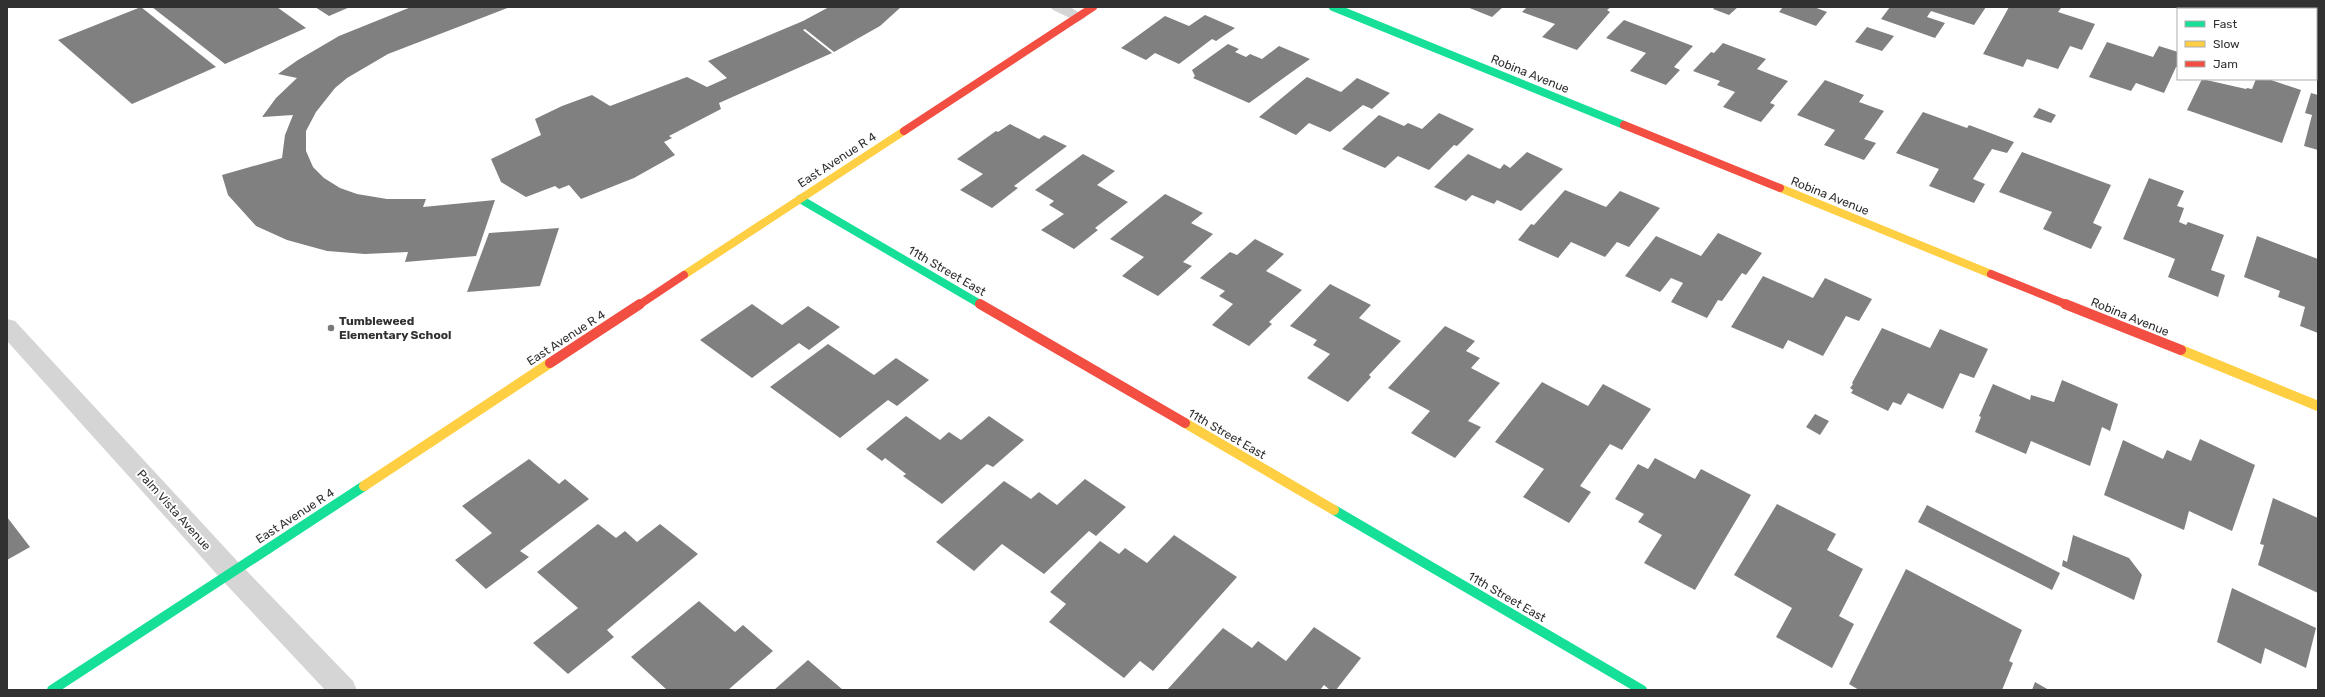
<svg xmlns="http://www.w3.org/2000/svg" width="2325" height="697" viewBox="0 0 2325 697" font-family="Rubik,sans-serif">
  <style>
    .building { fill: #808080 }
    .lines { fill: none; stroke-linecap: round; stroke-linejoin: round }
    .lane { fill: #d5d5d5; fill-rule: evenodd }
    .street { fill: #d5d5d5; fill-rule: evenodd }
    .fast-far1 { stroke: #16e098; stroke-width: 8 }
    .fast { stroke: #16e098; stroke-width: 10 }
    .slow-far1 { stroke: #ffcf43; stroke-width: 8 }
    .slow { stroke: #ffcf43; stroke-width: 10 }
    .jam-far1 { stroke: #f24e42; stroke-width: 8 }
    .jam { stroke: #f24e42; stroke-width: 10 }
    .poi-dot { fill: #797979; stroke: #fff; stroke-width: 1.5 }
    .labels { text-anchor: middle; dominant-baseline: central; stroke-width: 4; stroke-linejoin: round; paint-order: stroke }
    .street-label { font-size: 12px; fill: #313131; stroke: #fff }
    .poi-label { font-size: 12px; font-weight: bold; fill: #313131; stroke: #fff; text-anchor: start }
  </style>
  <rect width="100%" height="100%" fill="#fff"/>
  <path class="building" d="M141 7 216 67 132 104 58 40Z
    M152 7H277L306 28 225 64Z
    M315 7H350L329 16Z
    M411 7H510L388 54 347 78 335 88 316 112 306 131V151L313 167 324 178 340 188 357 194 387 199H426L423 207 495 200 476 256 405 262 408 252 365 254 327 251 287 240 256 226 228 195 222 175 282 158 285 135 293 115 262 117 276 98 297 78 278 74 298 60 339 36Z
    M829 7H901L880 26 834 52 805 29 803 30 832 53 719 103 721 109 669 136 672 138 664 142 675 155 634 178 581 199 569 185 559 189 555 186 526 197 501 182 491 159 541 135 535 119 562 106 592 95 610 106 687 77 707 87 727 78 708 61 803 21Z
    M1467 7H1503L1492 17Z
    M1527 7H1611L1607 10 1610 12 1577 50 1542 37 1555 24 1522 12Z
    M1715 7H1738L1729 15 1713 9Z
    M1783 7H1814L1827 12 1816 26 1779 12Z
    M1890 7H1986L1974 25 1931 11 1927 17 1945 23 1935 38 1881 19Z
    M2009 7H2058L2061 8 2058 12 2095 24 2082 50 2070 46 2058 69 2027 59 2023 67 1983 54Z
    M1205 15 1235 28 1216 41 1212 39 1179 64 1155 53 1146 60 1121 48 1165 16 1189 26Z
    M1624 20 1693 46 1674 67 1680 70 1666 85 1630 71 1646 53 1606 38Z
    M1867 27 1894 36 1882 51 1855 42Z
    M2107 42 2153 57 2159 46 2178 52V67H2176L2164 93 2136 83 2131 91 2089 77Z
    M1723 43 1766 59 1757 69 1788 81 1770 103 1775 105 1761 122 1723 107 1735 92 1717 85 1720 81 1693 71 1711 52 1714 53Z
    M1228 44 1239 49 1235 52 1246 57 1250 54 1262 59 1279 46 1310 59 1249 103 1193 78 1195 76 1192 70Z
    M1307 77 1341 92 1357 78 1390 93 1372 109 1363 105 1330 132 1309 123 1296 135 1259 117Z
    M2202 79 2246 89 2247 88 2252 89 2256 79H2268L2301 90 2282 143 2187 110Z
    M1825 80 1864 95 1859 102 1884 111 1864 139 1876 143 1864 160 1824 145 1835 130 1797 115Z
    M2311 93 2318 95V150L2304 146 2312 115 2305 113Z
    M2039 108 2056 115 2051 123 2033 117Z
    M1923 112 1967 128 1969 125 2014 142 2007 153 1992 149 1973 179 1985 184 1974 203 1929 186 1939 169 1896 153Z
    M1439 113 1474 129 1457 146 1454 145 1429 170 1398 156 1385 168 1342 149 1379 115 1404 126 1408 123 1422 129Z
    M1010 124 1039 139 1044 135 1067 146 1014 186 1018 188 992 208 960 190 983 174 957 159 996 131 998 132Z
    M1527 152 1563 169 1521 211 1497 200 1494 204 1472 195 1466 201 1434 187 1468 154 1500 169 1504 164 1510 168Z
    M2022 152 2111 185 2093 223 2102 227 2091 249 2043 229 2052 212 1999 192Z
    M1083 154 1115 171 1097 185 1128 202 1095 228 1098 230 1074 249 1041 230 1064 214 1049 205 1054 201 1035 190Z
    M2149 178 2184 191 2177 206 2184 208 2179 222 2186 225 2188 222 2224 235 2211 270 2225 275 2218 297 2168 277 2175 259 2123 239Z
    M1565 190 1606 207 1620 191 1660 208 1629 247 1617 242 1605 257 1571 242 1558 258 1518 240 1531 224 1534 225Z
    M1165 194 1203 213 1191 223 1213 234 1183 262 1192 266 1158 296 1122 276 1144 257 1110 239Z
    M559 228 540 286 467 292 489 233Z
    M1718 233 1762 253 1746 275 1742 273 1722 301 1718 300 1707 318 1671 302 1683 283 1671 278 1660 292 1625 276 1656 236 1701 256Z
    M2257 236 2318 259V333L2300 326 2305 307 2278 297 2280 291 2244 277Z
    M1255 239 1284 254 1266 271 1302 290 1269 322 1272 324 1249 346 1212 325 1233 304 1219 296 1225 291 1200 278 1230 252 1237 255Z
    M1763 276 1813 298 1825 278 1872 299 1859 321 1846 316 1823 356 1788 340 1783 349 1731 327Z
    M1330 284 1371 305 1359 318 1401 341 1369 375 1371 377 1348 402 1307 378 1330 354 1313 345 1317 340 1290 326Z
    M752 304 782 325 808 306 840 327 809 350 799 343 752 378 700 340Z
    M1445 326 1475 341 1466 351 1480 358 1471 368 1500 383 1468 421 1481 427 1455 458 1411 433 1430 411 1388 388Z
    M1882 328 1930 348 1940 329 1988 349 1974 378 1960 373 1943 409 1908 393 1901 405 1893 402 1888 411 1851 393 1853 390 1850 388 1853 384 1852 383Z
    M828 344 874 375 896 358 929 380 897 406 888 400 840 438 770 387Z
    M2062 380 2118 404 2110 431 2102 427 2090 466 2031 441 2026 454 1975 432 1981 417 1979 416 1993 384 2030 400 2031 395 2054 402Z
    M1542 382 1588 406 1603 384 1651 409 1622 450 1610 444 1580 486 1591 492 1569 523 1523 497 1544 469 1495 442Z
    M1815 414 1829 421 1820 435 1806 427Z
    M906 416 940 440 949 432 961 440 989 416 1024 440 993 467 987 464 942 504 903 476 906 474 885 458 882 461 866 449Z
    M2200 439 2255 465 2232 531 2189 511 2184 530 2104 495 2123 440 2163 459 2167 450 2191 461Z
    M1655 458 1695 479 1701 469 1751 495 1695 590 1644 563 1662 535 1638 522 1644 514 1615 499 1638 464 1648 469Z
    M529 459 559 484 565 479 589 499 520 551 529 557 486 589 455 560 492 533 462 506Z
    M1085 479 1126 507 1096 536 1089 531 1044 574 1002 544 974 571 936 542 1004 481 1031 499 1039 492 1057 505Z
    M2273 498 2318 518V593L2258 565 2264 545 2260 544Z
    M1777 504 1836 534 1827 550 1863 569 1839 616 1854 624 1832 668 1776 637 1792 608 1734 575Z
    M1927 505 2060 573 2052 590 1918 522Z
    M7 517 30 547 7 560Z
    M598 524 616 538 625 531 637 542 660 524 698 554 607 630 614 637 568 674 533 643 578 608 537 572Z
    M1174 535 1237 577 1153 671 1140 661 1124 678 1049 622 1066 604 1050 592 1100 541 1119 554 1125 548 1147 563Z
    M2073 535 2129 558 2142 575 2134 600 2062 566 2063 560 2067 562Z
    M1906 569 2022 630 2009 661 2013 663 2002 690H1859L1849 684Z
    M2232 588 2316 628 2306 668 2265 648 2261 664 2217 642Z
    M699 601 735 632 743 625 773 651 728 690H667L631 657Z
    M1314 627 1361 658 1336 690H1330L1324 685 1320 690H1167L1223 628 1252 648 1258 641 1286 661Z
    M808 660 843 690H774Z
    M2035 682 2049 690H2032Z"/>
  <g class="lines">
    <path class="lane" d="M1050 7H1070L1086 17 1078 22 1053 10Z"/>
    <path class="street" d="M7 319 15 321 240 564 353 681 357 690H325L222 580 7 341Z"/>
    <path class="fast-far1" d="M1333 7 1624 125
      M800 199 980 304"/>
    <path class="fast" d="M1334 510 1642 690
      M52 690 364 486"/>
    <path class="slow-far1" d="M2202 7 2209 9
      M2316 42H2318
      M1780 188 1991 274
      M684 275 904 131"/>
    <path class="slow" d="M2181 350 2318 406
      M1185 423 1334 510
      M364 486 550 363"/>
    <path class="jam-far1" d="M1624 125 1780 188
      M904 131 1093 7
      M1991 274 2068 305
      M980 304 981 305
      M639 305 684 275"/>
    <path class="jam" d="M980 304 1185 423
      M2065 304 2181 350
      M550 363 640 304"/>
  </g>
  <circle class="poi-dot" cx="331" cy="328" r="4"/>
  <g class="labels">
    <g class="street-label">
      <text transform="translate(1530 74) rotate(22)">Robina Avenue</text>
      <text transform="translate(837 160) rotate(-33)">East Avenue R 4</text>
      <text transform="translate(1830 196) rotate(22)">Robina Avenue</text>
      <text transform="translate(947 271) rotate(30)">11th Street East</text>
      <text transform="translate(2130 317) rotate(22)">Robina Avenue</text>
      <text transform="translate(566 338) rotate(-33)">East Avenue R 4</text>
      <text transform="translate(1227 434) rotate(30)">11th Street East</text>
      <text transform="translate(174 510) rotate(48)">Palm Vista Avenue</text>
      <text transform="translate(295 516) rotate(-33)">East Avenue R 4</text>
      <text transform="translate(1507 597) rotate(30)">11th Street East</text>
    </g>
    <g class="poi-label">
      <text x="339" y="321">Tumbleweed<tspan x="339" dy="14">Elementary School</tspan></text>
    </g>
  </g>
  <rect width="2325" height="697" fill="none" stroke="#313131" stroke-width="16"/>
  <rect x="2177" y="8" width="140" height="72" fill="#ffffff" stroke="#adadad"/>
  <rect x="2185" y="21" width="20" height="6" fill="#16e098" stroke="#adadad"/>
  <text x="2213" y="28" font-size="12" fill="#313131">Fast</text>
  <rect x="2185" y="41" width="20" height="6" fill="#ffcf43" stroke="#adadad"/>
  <text x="2213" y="48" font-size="12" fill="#313131">Slow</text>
  <rect x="2185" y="61" width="20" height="6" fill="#f24e42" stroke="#adadad"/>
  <text x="2213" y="68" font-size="12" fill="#313131">Jam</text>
</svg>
